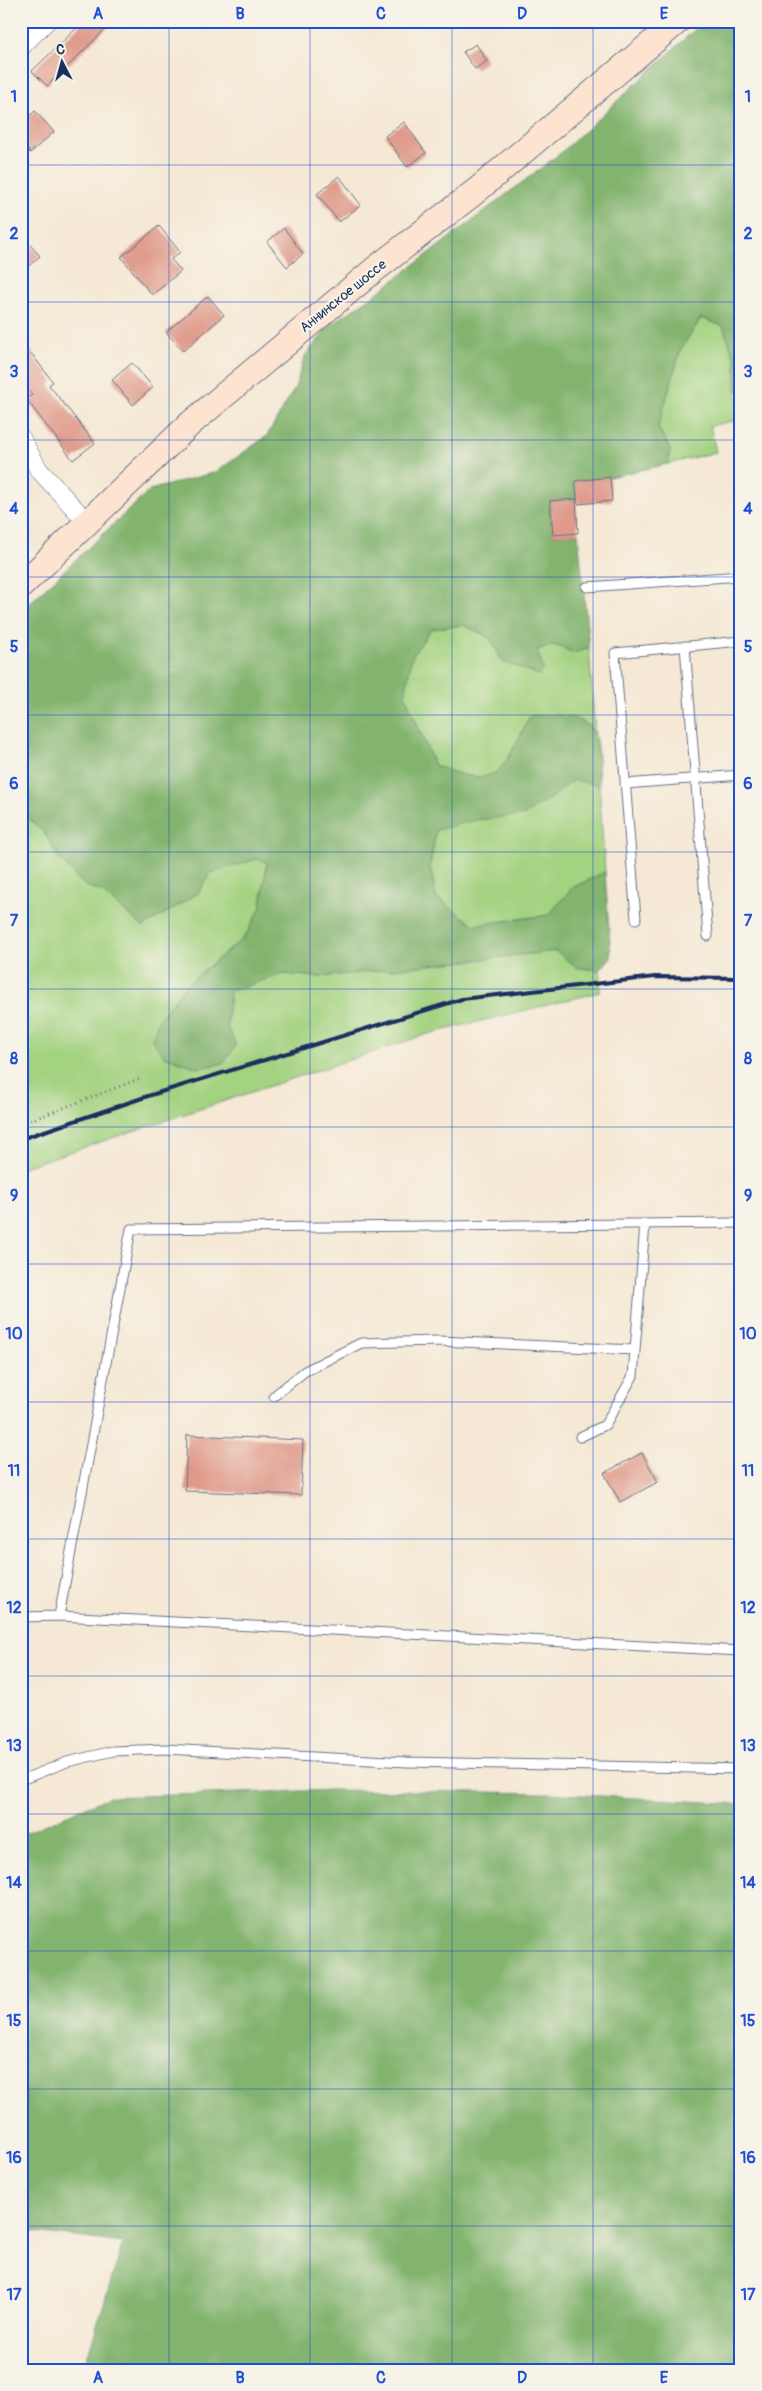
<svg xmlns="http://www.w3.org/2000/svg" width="762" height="2391" viewBox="0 0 762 2391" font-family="Pangolin,sans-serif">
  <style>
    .green { fill: #a3d280; stroke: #5f806f }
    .forest { fill: #82b46e; stroke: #4e7266 }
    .building { fill: #df9a8a }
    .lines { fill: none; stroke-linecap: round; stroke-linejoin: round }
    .lane-casing { stroke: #677087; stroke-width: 11 }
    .street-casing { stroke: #677087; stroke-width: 19 }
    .secondary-casing { stroke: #677087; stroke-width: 27 }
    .path { stroke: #677087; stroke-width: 3; stroke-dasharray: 1 4; stroke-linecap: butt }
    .lane { stroke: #fff; stroke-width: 9 }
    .street { stroke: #fff; stroke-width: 18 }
    .secondary { stroke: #fde4d1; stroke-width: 25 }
    .rail { stroke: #1b2f5e; stroke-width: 4 }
    .grid { fill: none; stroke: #1d4ed8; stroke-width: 1; stroke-opacity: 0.55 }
    .labels { text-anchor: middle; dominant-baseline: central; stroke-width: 4.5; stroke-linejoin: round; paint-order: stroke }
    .street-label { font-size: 14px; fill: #1b2f5e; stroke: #f7f3e8 }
    .neatline { fill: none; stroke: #1d4ed8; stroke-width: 2 }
    .grid-label { font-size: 16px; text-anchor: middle; font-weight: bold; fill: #1d4ed8 }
  </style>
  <rect width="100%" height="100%" fill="#f7f3e8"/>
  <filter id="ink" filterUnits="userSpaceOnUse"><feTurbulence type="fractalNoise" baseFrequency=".02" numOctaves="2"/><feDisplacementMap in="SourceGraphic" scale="10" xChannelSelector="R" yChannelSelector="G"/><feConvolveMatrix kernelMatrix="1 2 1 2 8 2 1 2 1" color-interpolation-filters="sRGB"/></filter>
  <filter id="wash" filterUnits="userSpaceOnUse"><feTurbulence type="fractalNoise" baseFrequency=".0096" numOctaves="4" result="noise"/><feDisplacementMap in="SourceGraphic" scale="20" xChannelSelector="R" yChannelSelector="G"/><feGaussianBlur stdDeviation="1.12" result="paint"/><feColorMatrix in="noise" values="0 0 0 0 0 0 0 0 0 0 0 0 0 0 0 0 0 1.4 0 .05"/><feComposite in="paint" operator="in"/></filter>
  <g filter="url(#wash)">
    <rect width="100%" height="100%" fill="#f5e8d4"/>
    <path class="green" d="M701 318 723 326 736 362 738 420 710 426 716 452 668 464 670 449 658 427 681 349Z
      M464 625 490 638 503 662 543 669 537 650 554 645 575 653 589 647 595 735 589 726 530 716C501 772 501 792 434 765L405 695 412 656 431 629Z
      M574 779 599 785 605 872 572 888 549 915 474 925 436 897 430 866 436 830 552 797Z
      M21 812 44 832 59 858 84 885 102 892 143 927 198 893 211 873 257 858 267 862 261 907 245 937 186 985 164 1056 198 1068 224 1063 230 991 283 974 320 977 556 951 578 968 600 970V992L428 1034 21 1168Z"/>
    <path class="forest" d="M704 21H741V389L736 391V362L723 326 701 318 681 349 658 427 670 449 668 464 610 477 576 481V499L550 501 553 535 578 533 589 647 575 653 554 645 537 650 543 669 539 675 503 662 490 638 464 625 431 629 412 656 405 695 434 765C501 792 501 772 530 716 549 715 584 712 594 734 599 744 598 772 599 785L574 780 552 797 524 815 476 820 436 830 430 866 436 897 474 925 549 915 572 888 605 872 611 957 600 970 578 968 556 951 320 977 283 974 230 991 226 1024 236 1045 224 1063 198 1068 164 1056 152 1040 158 1021 186 985 245 937 261 907 267 862 257 859 211 873 198 893 143 927 102 892 84 885 59 858 44 832 21 812V611L150 490 216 472 267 436 295 388 305 356 330 325 372 297 562 152Z
      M334 1790 547 1793 741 1804V2370H83L123 2243 29 2231 21 2224V1835L109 1797Z"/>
    <g id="blocks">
      <path class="building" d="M84 21H114L47 86 32 71Z
        M476 44 487 61 475 69 463 52Z
        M35 111 54 132 30 153 21 142V123Z
        M404 122 426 153 407 167 385 136Z
        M339 176 361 205 339 222 317 194Z
        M159 226 180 252 171 259 181 271 152 295 121 257Z
        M284 228 303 254 287 267 267 242Z
        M21 235 40 256 21 273Z
        M208 296 224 315 183 351 166 332Z
        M21 340 53 382 49 385 95 443 73 460 26 399 32 395 21 381Z
        M132 363 153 387 133 405 112 380Z
        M610 477 612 501 578 504 575 481Z
        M576 499 578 533 553 535 550 501Z
        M187 1435 303 1440 301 1495 185 1491Z
        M642 1453 658 1482 620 1502 604 1473Z"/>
    </g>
  </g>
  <g filter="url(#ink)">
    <use href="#blocks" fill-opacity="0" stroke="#677087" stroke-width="1"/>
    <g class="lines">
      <g class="lane-casing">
        <path id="lane" d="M587 587 741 576
          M685 646 708 936
          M625 784 741 775
          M636 919 615 653 741 641
          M274 1396 305 1371 361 1343 439 1341 635 1350
          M580 1437 605 1425 633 1376 645 1224
          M59 1616 741 1651
          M21 1617 59 1616 131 1229 741 1223
          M21 1780 67 1762 113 1751 166 1749 407 1762 741 1769"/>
      </g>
      <g class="street-casing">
        <path id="street" d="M21 47 47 21
          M21 438 39 470 87 522"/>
      </g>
      <g class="secondary-casing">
        <path id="secondary" d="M21 586 191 423 374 270 476 191 678 21"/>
      </g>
      <path class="path" d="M21 1124 139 1079"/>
      <use href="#lane" class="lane"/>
      <use href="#street" class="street"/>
      <use href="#secondary" class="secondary"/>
      <path class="rail" d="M21 1139 151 1095 462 999 655 977 741 978"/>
    </g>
  </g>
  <path class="grid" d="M169 21V2370M310 21V2370M452 21V2370M593 21V2370M21 165H741M21 302H741M21 440H741M21 577H741M21 715H741M21 852H741M21 989H741M21 1127H741M21 1264H741M21 1402H741M21 1539H741M21 1676H741M21 1814H741M21 1951H741M21 2089H741M21 2226H741"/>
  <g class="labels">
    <g class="street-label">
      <text transform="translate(343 296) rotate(-39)">Аннинское шоссе</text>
    </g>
  </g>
  <rect width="762" height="2391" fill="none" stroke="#f7f3e8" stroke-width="55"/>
  <g transform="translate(62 62) rotate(354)" stroke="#f7f3e8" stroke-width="4" paint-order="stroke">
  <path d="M0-4L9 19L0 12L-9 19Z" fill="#1b2f5e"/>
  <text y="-8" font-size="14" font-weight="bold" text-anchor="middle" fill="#1b2f5e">С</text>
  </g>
  <rect x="28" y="28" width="706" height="2336" class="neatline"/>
  <g class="grid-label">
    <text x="98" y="19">A</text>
    <text x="240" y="19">B</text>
    <text x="381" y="19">C</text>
    <text x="522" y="19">D</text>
    <text x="664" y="19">E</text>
    <text x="14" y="102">1</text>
    <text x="748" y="102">1</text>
    <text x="14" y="239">2</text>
    <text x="748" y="239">2</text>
    <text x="14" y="377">3</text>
    <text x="748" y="377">3</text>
    <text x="14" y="514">4</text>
    <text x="748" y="514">4</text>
    <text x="14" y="652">5</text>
    <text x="748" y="652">5</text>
    <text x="14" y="789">6</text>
    <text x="748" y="789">6</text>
    <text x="14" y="926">7</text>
    <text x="748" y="926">7</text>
    <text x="14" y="1064">8</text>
    <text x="748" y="1064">8</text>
    <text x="14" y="1201">9</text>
    <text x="748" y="1201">9</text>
    <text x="14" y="1339">10</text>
    <text x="748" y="1339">10</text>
    <text x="14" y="1476">11</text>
    <text x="748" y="1476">11</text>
    <text x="14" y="1613">12</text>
    <text x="748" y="1613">12</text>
    <text x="14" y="1751">13</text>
    <text x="748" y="1751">13</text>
    <text x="14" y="1888">14</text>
    <text x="748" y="1888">14</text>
    <text x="14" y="2026">15</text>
    <text x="748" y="2026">15</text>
    <text x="14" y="2163">16</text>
    <text x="748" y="2163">16</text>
    <text x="14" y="2300">17</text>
    <text x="748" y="2300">17</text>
    <text x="98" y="2383">A</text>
    <text x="240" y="2383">B</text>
    <text x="381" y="2383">C</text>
    <text x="522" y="2383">D</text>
    <text x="664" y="2383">E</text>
  </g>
</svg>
